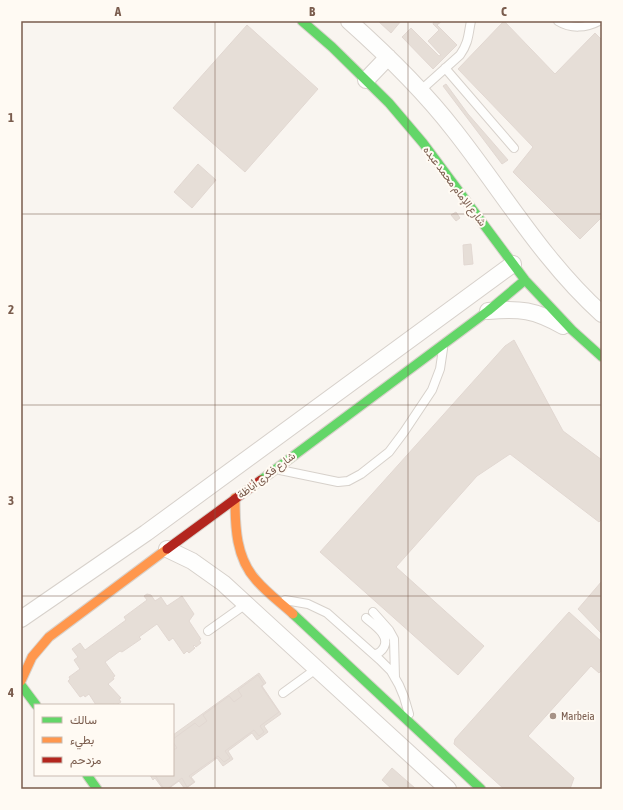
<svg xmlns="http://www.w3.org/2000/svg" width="623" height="810" viewBox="0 0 623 810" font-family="'Asap Condensed',Vazirmatn,sans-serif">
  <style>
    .building { fill: #e6ded7; stroke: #e2d8d2 }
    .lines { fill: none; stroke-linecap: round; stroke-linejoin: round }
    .lane-casing { stroke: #d7d1cb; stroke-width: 10 }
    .street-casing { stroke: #d7d1cb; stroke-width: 18 }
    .fast-casing { stroke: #d9d2cb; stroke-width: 11 }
    .slow-casing { stroke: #d9d2cb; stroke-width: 11 }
    .jam-casing { stroke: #d9d2cb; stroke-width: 11 }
    .lane { stroke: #fefefd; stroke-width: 8 }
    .street { stroke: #fefefd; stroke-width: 16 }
    .fast { stroke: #63d668; stroke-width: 9 }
    .slow { stroke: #ff974d; stroke-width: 9 }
    .jam { stroke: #b3261e; stroke-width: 9 }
    .grid { fill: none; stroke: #7a5c4d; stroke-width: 1; stroke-opacity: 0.55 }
    .poi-dot { fill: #a69286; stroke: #fffaf3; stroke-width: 1.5 }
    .labels { text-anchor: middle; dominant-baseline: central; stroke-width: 4; stroke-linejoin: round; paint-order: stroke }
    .street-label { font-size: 11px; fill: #7a5c4d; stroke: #fffaf3 }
    .poi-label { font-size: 11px; fill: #7a5c4d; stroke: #fffaf3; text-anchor: start }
    .neatline { fill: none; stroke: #7a5c4d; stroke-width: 1.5 }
    .grid-label { font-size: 13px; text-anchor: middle; font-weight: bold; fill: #7a5c4d }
  </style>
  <rect width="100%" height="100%" fill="#f9f5f0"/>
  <path class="building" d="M378 21H401L391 33Z
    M434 21H442L437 25 457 45 433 69 402 37 411 28 439 56 441 55 428 41 439 30 433 24Z
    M504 21 555 74 595 33 602 40V217L580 239 513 172 533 147 458 69Z
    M247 25 318 89 245 172 173 108Z
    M446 84 468 114 508 160 502 164 443 86Z
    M198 164 216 180 192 208 174 192Z
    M456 212 460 218 456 221 451 215Z
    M471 244 473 264 464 265 463 245Z
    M514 340 563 431 602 460V519L599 522 510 454 477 476 396 567 484 646 458 675 320 552 505 346Z
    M602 581V634L578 609Z
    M147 594 151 595 155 601 161 597 167 606 182 596 194 614 189 621 201 639 199 640 201 643 196 647 194 645 193 646 195 648 189 653 187 651 184 654 173 638 169 641 157 624 139 637 141 639 122 652 120 651 105 662 115 676 113 677 114 679 108 684 121 698 119 699 121 702 116 705 113 704 112 705H96L89 694 85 697 84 695 80 697 68 681 70 679 69 677 80 669 74 660 78 657 72 649 80 643 85 650 126 620 124 617 147 600 144 596Z
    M569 612 602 642V670L599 673 591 666 528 736 574 778 570 789H504L454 744 455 739Z
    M259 673 266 683 262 686 281 714 264 726 268 732 257 740 252 733 228 751 233 759 223 766 217 758 191 777 195 782 185 789 179 781 168 789H163L155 778 153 780 150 775H173V735Z
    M258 675 264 684 261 686 279 712 260 726 264 732 259 736 254 730 225 751 230 758 224 762 218 756 189 776 194 782 187 787 182 778 167 789H164L155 775H173V750L177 748 173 742V739L195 723 199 727 207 721 203 715 229 696 234 702 242 696 238 690Z
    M392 768 416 789H392L382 780Z"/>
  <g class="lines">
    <g class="lane-casing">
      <path id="lane" d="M558 21C571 29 586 28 599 21
        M445 68 514 148
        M421 90 460 55C469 42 468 35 471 21
        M280 470 338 482 348 481 361 474 389 452 404 432 432 390 440 369 443 349
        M285 600 308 604 327 613 380 660 391 671 399 685 404 697 409 714
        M373 612 389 630 394 639 395 678
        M366 618C374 625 390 635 384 647 382 651 378 654 374 654
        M208 631 246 604
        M283 693 316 669"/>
    </g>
    <g class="street-casing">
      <path id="street" d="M349 21C387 55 423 90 454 130 503 192 543 261 602 314
        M366 80 388 57
        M488 311C520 308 535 310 563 326
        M167 549 192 561 223 583 448 789
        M21 619 146 533 513 264"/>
    </g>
    <g class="fast-casing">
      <path id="fast" d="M302 21 332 47 389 103 423 143 525 280 572 330 602 357
        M261 480 488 311 525 280
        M293 614 481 789
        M21 685 36 705
        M87 775 97 789"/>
    </g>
    <g class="slow-casing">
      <path id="slow" d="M235 498C235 527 236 558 256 580 267 593 281 603 293 614
        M21 681 32 657 49 637 167 549"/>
    </g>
    <g class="jam-casing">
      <path id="jam" d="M167 549 261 480"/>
    </g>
    <use href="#lane" class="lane"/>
    <use href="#street" class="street"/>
    <use href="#fast" class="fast"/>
    <use href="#slow" class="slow"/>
    <use href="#jam" class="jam"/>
  </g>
  <path class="grid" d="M215 21V789M408 21V789M21 214H602M21 405H602M21 596H602"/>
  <circle class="poi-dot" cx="553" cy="716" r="4"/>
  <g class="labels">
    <g class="street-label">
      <text transform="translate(455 186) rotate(53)">شارع الإمام محمد عبده</text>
      <text transform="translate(266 475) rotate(-37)">شارع فكرى أباظة</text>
    </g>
    <g class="poi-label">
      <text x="561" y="716">Marbeia</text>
    </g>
  </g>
  <rect width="623" height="810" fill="none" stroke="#fffaf3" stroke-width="44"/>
  <rect x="34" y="704" width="140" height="72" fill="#fffaf3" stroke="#cabbb1"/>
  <rect x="42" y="717" width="20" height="6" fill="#63d668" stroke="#cabbb1"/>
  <text x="70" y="724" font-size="12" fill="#7a5c4d">سالك</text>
  <rect x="42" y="737" width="20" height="6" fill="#ff974d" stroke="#cabbb1"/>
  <text x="70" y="744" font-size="12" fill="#7a5c4d">بطيء</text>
  <rect x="42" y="757" width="20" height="6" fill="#b3261e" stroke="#cabbb1"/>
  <text x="70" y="764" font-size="12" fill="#7a5c4d">مزدحم</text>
  <rect x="22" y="22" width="579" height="766" class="neatline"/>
  <g class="grid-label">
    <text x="118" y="16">A</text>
    <text x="312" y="16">B</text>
    <text x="504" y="16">C</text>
    <text x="11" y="122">1</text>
    <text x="11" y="314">2</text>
    <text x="11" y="505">3</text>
    <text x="11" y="697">4</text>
  </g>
</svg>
